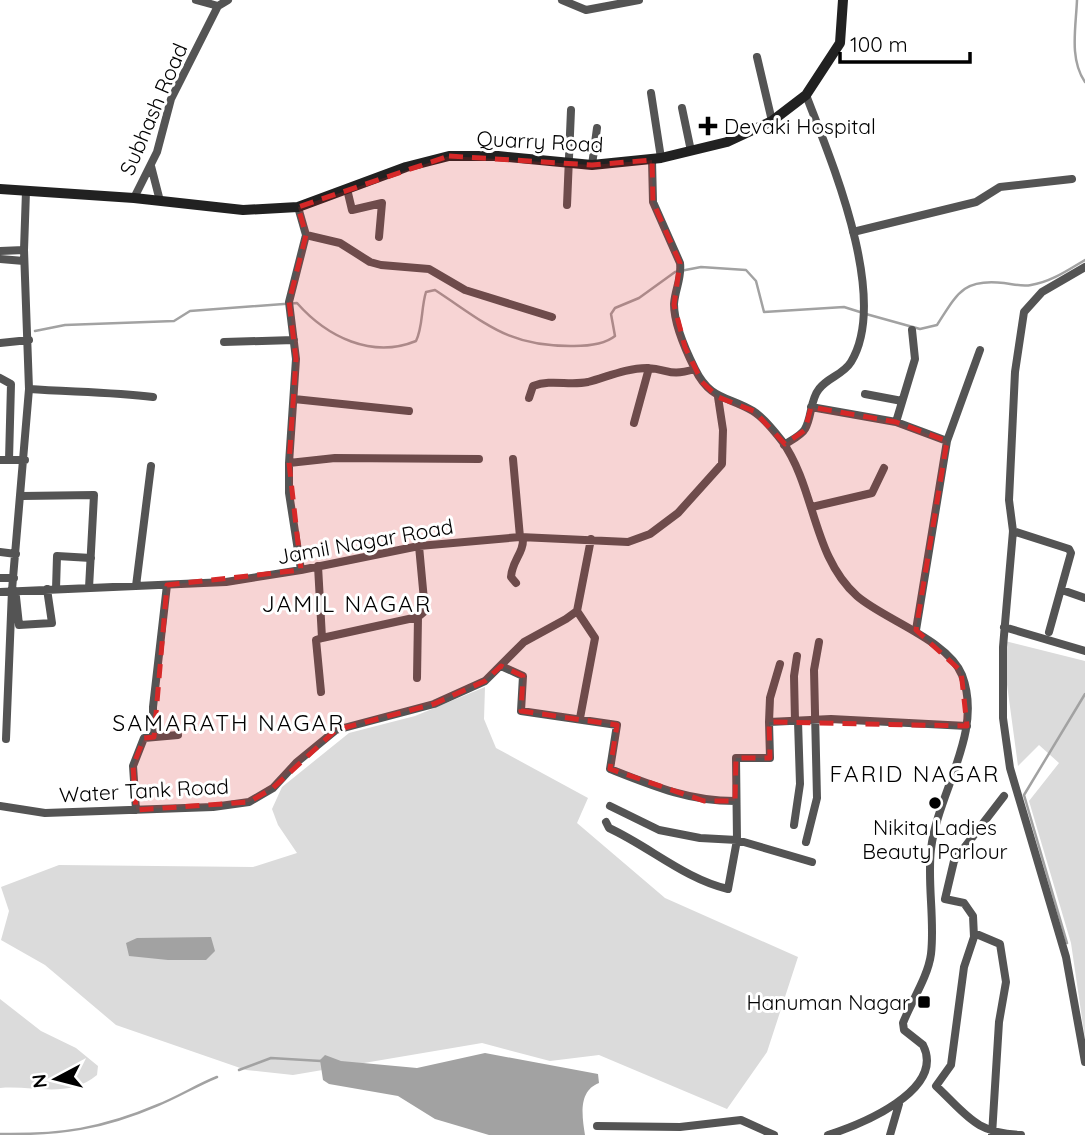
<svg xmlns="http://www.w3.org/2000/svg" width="1085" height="1135" viewBox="0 0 1085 1135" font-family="Quicksand,sans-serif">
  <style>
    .green { fill: #dbdbdb }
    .water { fill: #a2a2a2 }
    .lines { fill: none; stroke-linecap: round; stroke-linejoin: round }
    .stream { stroke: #a2a2a2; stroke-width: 2.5 }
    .minor { stroke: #545454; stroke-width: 8 }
    .secondary { stroke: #212121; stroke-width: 10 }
    .marked { fill: #d62828; fill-opacity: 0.2; stroke: #d62828; stroke-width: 5; stroke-dasharray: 14 9; stroke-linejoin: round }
    .poi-dot { fill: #000; stroke: #fff; stroke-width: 2.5 }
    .labels { text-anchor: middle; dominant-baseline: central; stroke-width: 6; stroke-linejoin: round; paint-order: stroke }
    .street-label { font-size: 21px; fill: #000; stroke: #fff }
    .poi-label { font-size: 21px; fill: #000; stroke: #fff; text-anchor: start }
    .neighbourhood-label { font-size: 23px; letter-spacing: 2px; fill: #000; stroke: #fff }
  </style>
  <rect width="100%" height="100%" fill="#fff"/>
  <path class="green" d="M1001 640 1085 661V1039L1071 943 1029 801 1059 763 1039 745 1018 766Z
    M485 687 484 719 496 748 588 798 577 823 665 898 798 957 767 1052 727 1109 599 1055 550 1061 482 1043 293 1075 246 1070 116 1025 45 965 1 940 9 911 1 887 59 865 253 867 297 853 278 825 272 809 282 787 349 733 415 716Z
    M0 999 41 1031 76 1048 98 1066 97 1075C68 1099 34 1085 0 1088Z"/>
  <path class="water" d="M211 937 215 951 206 960H168L129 956 126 943 137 938Z
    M485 1053 598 1074 599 1083C578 1091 582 1116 585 1135H489L435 1119 398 1096 329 1084 323 1080 320 1060 325 1055 341 1061 417 1068Z"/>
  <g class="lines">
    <path class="stream" d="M1077 0C1076 27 1069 59 1085 82
      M866 314 920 329 937 325C957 294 963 278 1004 283 1013 284 1022 287 1031 285 1051 282 1068 270 1085 260
      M35 331 65 325 174 321 190 311 297 303C327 337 372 359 416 341 423 327 421 308 426 292L435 290C487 324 508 347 574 346 587 346 605 344 615 336L611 314 615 308 639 298 675 272 701 267 746 270 756 281 764 312 844 307 860 312
      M1067 943 1024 795 1085 694
      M239 1070 271 1058 321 1061
      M0 1134C60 1135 102 1129 158 1105 178 1097 197 1085 217 1077"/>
    <path class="minor" d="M196 0 218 6
      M562 0 586 10 639 0
      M757 57 772 121
      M651 93 661 158
      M682 108 691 151
      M652 160 653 202 680 263C682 278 675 289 674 304 674 324 686 351 695 369 710 400 728 396 753 411 763 417 775 432 782 441 816 489 812 556 857 596 883 619 948 640 962 675 984 733 938 791 931 849 927 883 935 920 931 954 928 977 911 1002 903 1023L904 1030 923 1045C946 1091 859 1125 828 1135
      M592 165 597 128
      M151 166 160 201
      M347 189 352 210 382 203 379 237
      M134 198 157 152 171 99 218 6 228 0
      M567 205 571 110
      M298 207 306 235 289 302 296 359 289 463V493L301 570
      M853 232 976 202 1000 187 1072 179
      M306 235 340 243 370 262 381 265 429 269 465 290 552 317
      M0 251 24 250
      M0 259 24 261
      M1085 267 1042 292 1024 312 1015 372 1009 500 1013 531 1003 647V718L1010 768 1066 957 1085 1062
      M224 342 294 340
      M0 343 29 340
      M0 378 11 384 9 460
      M29 389C71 392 112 392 153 397
      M865 394 902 401
      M529 398 533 386C552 379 569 386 588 382 607 377 626 368 647 368 670 369 668 377 695 369
      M294 399 409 411
      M811 407 896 422 947 441
      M896 422 915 359 912 330
      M634 423 649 368
      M784 445C790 441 802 435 805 429 812 417 810 400 819 389 828 377 843 375 851 362 890 298 831 160 806 95
      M513 459 520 537
      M0 460H25
      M289 463 335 458 479 459
      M22 496 94 495 89 588
      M812 507 872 493 884 468
      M1013 531 1069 549 1071 553 1049 632
      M0 552 16 554
      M318 566 322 638 316 640 321 692
      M0 578H14
      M516 583 511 577C512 560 524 554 523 537
      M136 586 151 466
      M56 589 57 556 91 558
      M1062 590 1085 598
      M0 592 226 582 301 570 419 546 520 537 628 542 650 534 678 513 722 464 723 430 718 397
      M16 597 19 625 52 623 47 589
      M577 611 595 638 580 718
      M1004 627 1085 651
      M916 630 947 441 980 350
      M322 638 418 617 425 611 419 546
      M501 666 523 676 521 711 617 725 610 769C653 786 689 801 735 801
      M417 678 418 617
      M795 721 794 676 797 656
      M769 722 770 698 780 664
      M153 737V707L167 585
      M6 739 12 590 29 389 24 250 26 191
      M1004 796 954 861 945 899 964 903 973 916 974 937 964 967 951 1065 936 1086C968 1116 975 1133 1021 1135
      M0 806 45 813 213 807 249 802 273 788 297 762 336 730 434 704 485 681 524 642 566 619 577 611 591 539
      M610 806 659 830 700 838 737 840 812 862
      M136 810 133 766 144 738 178 735
      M606 822 609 828C650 847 685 879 728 889L737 840 736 758H770L769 722 831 719 967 726
      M794 825 800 784 798 721
      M806 842 817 798 814 670 819 642
      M974 933 1000 944 1006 982 999 1022 992 1135
      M597 1126 680 1127 741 1120 774 1135
      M890 1135 899 1104"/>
    <path class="secondary" d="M0 189 134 198 243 210 298 207 406 167 449 156H498L592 165 661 158 727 142 772 121 806 95 840 43 843 0"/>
  </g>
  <path class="marked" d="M449 156 592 165 652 160 653 202 680 263 674 305 685 347 702 382 718 397 754 411 785 444 805 430 811 407 896 422 947 441 916 630 961 671 967 726 769 722 770 758H736L735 801H704L610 769 617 725 521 711 523 676 501 666 485 681 434 704 336 730 273 788 249 802 136 810 133 766 144 738 154 737 167 585 301 570 289 463 296 359 289 302 306 235 298 207Z"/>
  <g class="poi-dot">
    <path d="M704.5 115.5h7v7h7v7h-7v7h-7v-7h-7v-7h7z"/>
    <circle cx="935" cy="803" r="7"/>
    <rect x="917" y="995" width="14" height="14" rx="3.5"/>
  </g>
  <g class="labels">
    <g class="street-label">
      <text transform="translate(153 109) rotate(-67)">Subhash Road</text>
      <text transform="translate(540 141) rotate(3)">Quarry Road</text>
      <text transform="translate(365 541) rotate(-10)">Jamil Nagar Road</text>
      <text transform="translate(144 790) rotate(-3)">Water Tank Road</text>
    </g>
    <g class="poi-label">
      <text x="724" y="126">Devaki Hospital</text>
      <text x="935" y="827" text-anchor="middle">Nikita Ladies<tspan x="935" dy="24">Beauty Parlour</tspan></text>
      <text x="910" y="1002" text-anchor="end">Hanuman Nagar</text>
    </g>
    <g class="neighbourhood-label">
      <text x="347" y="603">JAMIL NAGAR</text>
      <text x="229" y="722">SAMARATH NAGAR</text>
      <text x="915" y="773">FARID NAGAR</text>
    </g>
  </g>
  <g transform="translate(56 1079) rotate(263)" stroke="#ffffff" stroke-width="5" paint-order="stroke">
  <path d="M0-5L12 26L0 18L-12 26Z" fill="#000000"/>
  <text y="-10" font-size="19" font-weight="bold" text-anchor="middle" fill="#000000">N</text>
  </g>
  <path d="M840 52v10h130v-10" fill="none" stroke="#000000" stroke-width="3.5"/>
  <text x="850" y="52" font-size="21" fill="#000000" stroke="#ffffff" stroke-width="5" paint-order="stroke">100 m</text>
</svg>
